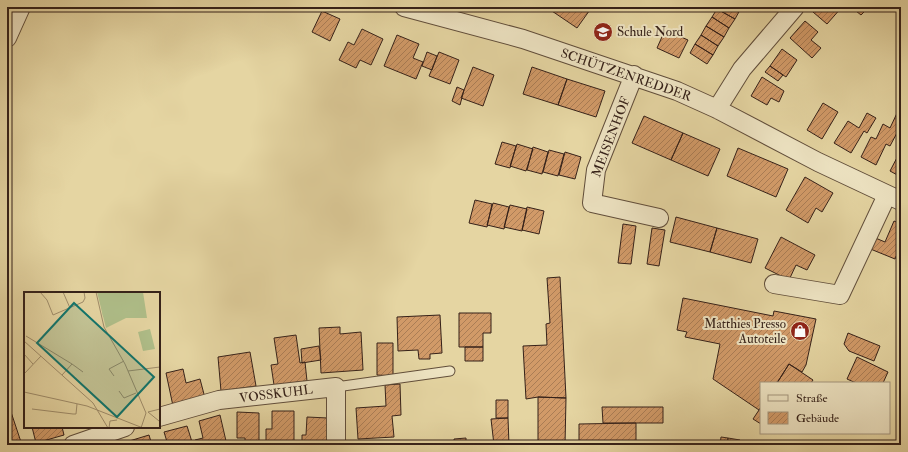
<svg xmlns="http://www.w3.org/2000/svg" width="908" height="452" viewBox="0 0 908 452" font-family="'IM FELL Double Pica',serif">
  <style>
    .building { fill: url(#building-hatch); stroke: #352119 }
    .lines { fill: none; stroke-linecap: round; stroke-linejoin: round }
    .service-casing { stroke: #614e3b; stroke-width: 11 }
    .minor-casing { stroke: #614e3b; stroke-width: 20 }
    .service { stroke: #eee4c3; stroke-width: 9 }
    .minor { stroke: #eee4c3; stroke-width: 18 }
    .labels { text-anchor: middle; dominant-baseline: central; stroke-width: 4; stroke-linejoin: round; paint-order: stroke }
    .poi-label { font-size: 13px; fill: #352119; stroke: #eee4c3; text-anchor: start }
    .street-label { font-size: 13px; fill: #352119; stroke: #eee4c3 }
    .inset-road { fill: none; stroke: #9f8d6b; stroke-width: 1 }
    .view { fill: #0f766e; fill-opacity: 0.15; stroke: #0f766e; stroke-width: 2 }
    .inset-edge { fill: none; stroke: #352119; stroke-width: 2 }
  </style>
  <defs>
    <pattern id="building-hatch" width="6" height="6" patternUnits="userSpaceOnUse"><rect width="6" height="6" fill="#d19a68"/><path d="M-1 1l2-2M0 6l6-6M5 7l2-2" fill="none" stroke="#aa7d55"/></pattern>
  </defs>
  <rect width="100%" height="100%" fill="#e5d5a2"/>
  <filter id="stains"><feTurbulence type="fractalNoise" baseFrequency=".005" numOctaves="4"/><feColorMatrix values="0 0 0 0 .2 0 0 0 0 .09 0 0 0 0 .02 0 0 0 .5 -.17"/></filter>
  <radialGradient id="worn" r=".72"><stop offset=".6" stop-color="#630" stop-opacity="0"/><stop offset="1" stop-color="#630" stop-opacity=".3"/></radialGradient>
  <path class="building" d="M546 7H592L577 28Z
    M718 7H735L740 10 735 19 717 9Z
    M817 7H842L827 24 813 12Z
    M851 7H864L867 9 861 15Z
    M717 9 735 19 729 28 712 17Z
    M322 11 340 19 330 41 312 32Z
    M712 17 729 28 724 37 706 26Z
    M805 21 818 32 811 40 821 48 812 58 790 38Z
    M706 26 724 37 718 46 701 35Z
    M362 29 383 39 371 65 360 60 356 68 339 60 348 42 354 45Z
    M665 30 688 40 679 58 657 48Z
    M397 35 419 44 413 58 423 62 416 79 384 66Z
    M701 35 718 46 713 55 695 44Z
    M695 44 713 55 707 64 690 53Z
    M782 49 797 60 786 77 770 66Z
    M427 52 437 56 432 70 422 66Z
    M439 52 459 60 450 84 429 76Z
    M770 66 783 75 778 81 765 72Z
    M473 67 494 75 483 106 461 98Z
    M532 67 567 79 558 105 523 94Z
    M762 77 784 91 779 102 771 98 767 105 751 96Z
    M567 79 605 91 596 117 558 105Z
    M457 87 464 90 460 105 452 101Z
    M823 103 838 112 822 139 807 130Z
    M898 111 901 113V132L898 131 890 146 886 144 876 165 861 157 871 137 876 139 883 124 890 128Z
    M867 113 876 118 867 133 864 131 851 153 834 143 848 121 859 128Z
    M644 116 683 133 671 160 632 143Z
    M683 133 720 149 708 176 671 160Z
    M502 142 516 146 510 168 495 164Z
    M517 144 533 149 526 171 510 166Z
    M533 147 548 152 542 174 527 170Z
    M738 148 788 169 776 197 727 176Z
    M549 150 564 154 558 176 543 172Z
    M901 150V177L890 171Z
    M565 152 581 157 575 179 559 175Z
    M805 177 833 193 822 212 816 208 808 223 786 210Z
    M475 200 492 204 487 227 469 223Z
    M493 203 509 207 504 229 487 225Z
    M510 205 527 209 522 231 504 227Z
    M527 207 544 211 539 234 522 230Z
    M676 217 717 228 710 252 670 242Z
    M894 221 901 224V251L899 250 895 259 868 248 873 237 885 242Z
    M623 224 636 226 631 264 618 263Z
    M652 228 665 230 659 266 647 264Z
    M717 228 758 239 751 263 710 252Z
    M781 237 815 255 807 270 796 265 789 280 765 268Z
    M560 277 566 398 538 397 526 399 523 346 547 345 546 324 550 323 547 278Z
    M683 298 773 316 774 311 816 319 806 365 802 372 789 364 777 383H761V407L759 410 713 379 720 344 685 337 687 332 677 330Z
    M459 313H491V333H483V347H459Z
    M440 315 442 353 430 354V359H419L418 350 398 351 397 317Z
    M340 327V334L361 332 363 370 321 373 319 328Z
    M848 333 880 346 874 361 849 351 844 344Z
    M296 335 300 363 305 362 307 381 274 385 271 365 278 364 274 338Z
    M377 343H393V376L377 375Z
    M319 346 321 360 302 363 301 349Z
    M465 347H483V361H465Z
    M250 352 256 386 221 391 218 357Z
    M857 357 888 372 883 383H856L847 379Z
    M789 364 813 380 811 383H777Z
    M183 369 186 383 200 379 205 398 173 406 166 373Z
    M400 384 401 415 392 416 394 437 358 439 356 408 386 406 385 385Z
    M538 397 566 398 565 445H538Z
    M496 400H508V418H496Z
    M602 407H663V423H603Z
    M761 407V424L753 419Z
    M10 409 22 445H7V410Z
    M272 411H294V445H266V429H272Z
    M237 412 259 413V444L245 443V438H237Z
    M220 415 226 441 210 445H196L195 440 203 438 199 421Z
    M307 417 328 418 327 444 302 445V435H306Z
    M508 418 509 445H494L491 419Z
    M636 423V445H579V424Z
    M187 426 193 445H168L164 432Z
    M32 427H62L64 435 36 443Z
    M149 435 152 445H127L126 442Z
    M721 437 728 438 727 445H720Z
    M466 438V445H454V439Z
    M728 438 740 440 739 445H727Z"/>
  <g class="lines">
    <g class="service-casing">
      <path id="service" d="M336 387 450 371"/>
    </g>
    <g class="minor-casing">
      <path id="minor" d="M404 7 523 39 677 91 717 109 818 162 901 201
        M7 38 21 7
        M634 75 596 170 592 203 659 218
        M717 109 742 69 795 7
        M774 284 840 295 887 195
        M159 417 219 400 336 387V445
        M73 445 125 427"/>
    </g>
    <use href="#service" class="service"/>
    <use href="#minor" class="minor"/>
  </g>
  <defs>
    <g id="school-disc" transform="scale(1)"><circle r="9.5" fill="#8f2418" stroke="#eee4c3"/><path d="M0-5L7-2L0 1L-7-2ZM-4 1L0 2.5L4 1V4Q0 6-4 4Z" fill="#fff"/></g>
    <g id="shop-disc" transform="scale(1)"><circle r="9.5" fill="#8f2418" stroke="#eee4c3"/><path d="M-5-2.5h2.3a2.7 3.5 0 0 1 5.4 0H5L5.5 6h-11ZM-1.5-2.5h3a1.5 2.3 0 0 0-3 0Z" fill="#fff"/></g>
  </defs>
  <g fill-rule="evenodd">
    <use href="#school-disc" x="603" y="32"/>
    <use href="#shop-disc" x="800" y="331"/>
  </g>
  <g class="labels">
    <g class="poi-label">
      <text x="617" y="32">Schule Nord</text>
      <text x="786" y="324" text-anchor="end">Matthies Presso<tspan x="786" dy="15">Autoteile</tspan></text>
    </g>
    <g class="street-label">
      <text transform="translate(626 75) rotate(19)">SCHÜTZENREDDER</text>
      <text transform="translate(611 137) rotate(-69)">MEISENHOF</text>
      <text transform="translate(276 394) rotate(-7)">VOSSKUHL</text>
    </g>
  </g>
  <g transform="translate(24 292)">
    <rect width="136" height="136" fill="#e5d5a2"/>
    <path d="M73 0H119L123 26H102L82 36Z" fill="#afbe89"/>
    <path d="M75 0H95L99 21 79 25ZM100 0H117L120 18 103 20ZM126 37 131 57 119 59 114 40Z" fill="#afbe89"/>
    <path class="inset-road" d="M16 0 23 8 29 23 59 10 61 6 60 0M39 0 46 16M72 0 80 35 101 72 122 121M2 44 48 72 38 83M0 49 69 111 84 136M0 62 9 72M48 72 59 80M104 79 136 75M0 82 17 64M90 84 85 77 100 69M95 99 100 106 112 101M0 100 63 114 119 136M8 117 49 122H52L53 112M124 120 135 129M124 120 136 117M85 136 86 129 93 128M117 136 122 121"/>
    <path class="view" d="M50 11 130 85 93 125 13 51Z"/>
    <rect width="136" height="136" class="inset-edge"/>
  </g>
  <rect width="908" height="452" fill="none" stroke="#e5d5a2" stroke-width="24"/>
  <rect x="8" y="8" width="892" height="436" fill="none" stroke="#352119" stroke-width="2"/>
  <rect x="12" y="12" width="884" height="428" fill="none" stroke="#352119"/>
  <rect x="760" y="382" width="130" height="52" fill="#eee4c3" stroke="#a4967f"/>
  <rect x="768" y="395" width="20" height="6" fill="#eee4c3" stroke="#a4967f"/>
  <text x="796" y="402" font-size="12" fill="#352119">Straße</text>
  <rect x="768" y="412" width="20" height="12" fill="url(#building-hatch)" stroke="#a4967f"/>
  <text x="796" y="422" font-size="12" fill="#352119">Gebäude</text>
  <rect width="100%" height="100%" filter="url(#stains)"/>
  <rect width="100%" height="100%" fill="url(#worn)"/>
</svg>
